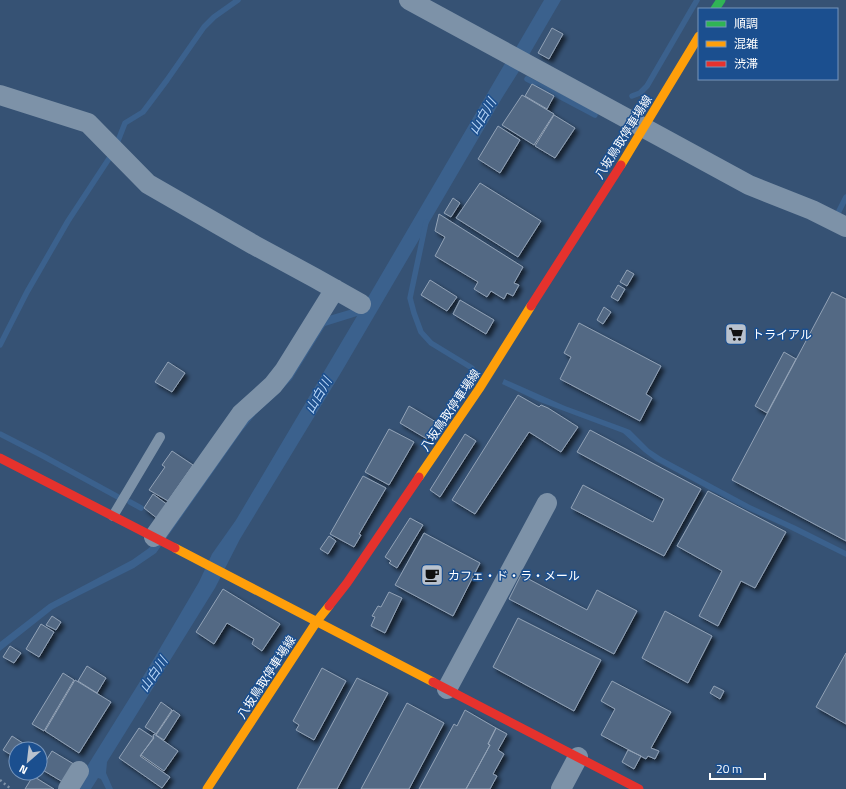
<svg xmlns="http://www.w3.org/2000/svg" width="846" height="789" viewBox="0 0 846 789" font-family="'Titillium Web','Noto Sans JP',sans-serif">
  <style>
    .water { fill: #3b618d }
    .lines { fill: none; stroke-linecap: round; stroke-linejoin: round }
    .stream { stroke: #3b618d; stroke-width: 5.5 }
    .building { fill: #526984; stroke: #92a2b6; filter: url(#shadow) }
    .path { stroke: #7d92a8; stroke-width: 2.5; stroke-dasharray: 2 3; stroke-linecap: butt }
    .lane { stroke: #7d92a8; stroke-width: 10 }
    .street { stroke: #7d92a8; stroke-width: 20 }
    .fast { stroke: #30b455; stroke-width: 9 }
    .slow { stroke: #ff9f0a; stroke-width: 9 }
    .jam { stroke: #e5322d; stroke-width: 9 }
    .labels { text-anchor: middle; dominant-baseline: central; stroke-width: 3; stroke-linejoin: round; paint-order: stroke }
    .street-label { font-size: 12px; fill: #fff; stroke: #1b4f8f }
    .poi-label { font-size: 12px; fill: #fff; stroke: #1b4f8f; text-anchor: start }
    .water-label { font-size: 13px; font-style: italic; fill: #b5d3f5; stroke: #1b4f8f }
  </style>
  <defs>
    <filter id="shadow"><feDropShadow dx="3.5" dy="3.5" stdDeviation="2" flood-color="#0009"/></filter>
  </defs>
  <rect width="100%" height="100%" fill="#365274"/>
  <path class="water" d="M544 0H561L526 60 502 98 342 371 240 539 215 588 107 762 106 773 113 789H106L101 779 98 778 91 789H73L149 667 199 582 212 554 236 520 357 316 325 326 292 379 278 394 256 414 242 431 156 553 134 568 78 596 53 609 0 651V642L49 604 132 560 149 548 163 531 322 318 363 306 504 65 513 53Z
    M504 379 565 406 625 428 630 430 649 449 661 457 750 505 796 526 846 551V557L783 526 743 508 656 461 644 452 623 433 540 402 502 384Z"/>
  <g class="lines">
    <path class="stream" d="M527 79 595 115
      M632 96 640 93 647 86 697 0
      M116 146 125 123 143 112 167 80 204 27 214 17 238 0
      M837 215 846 197
      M426 222 410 298 414 313 421 332 431 343 472 368
      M0 345 27 292 68 221 112 154
      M0 434 43 456 118 497
      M130 502 141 508"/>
  </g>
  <path class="building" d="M552 28 563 34 549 59 538 53Z
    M532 84 554 96 547 109 525 96Z
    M522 95 554 114 534 145 502 125Z
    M554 115 575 128 555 158 535 146Z
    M498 126 520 140 500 173 478 159Z
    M480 183 541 221 518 257 456 218Z
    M453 198 460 203 451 217 444 213Z
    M439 214 523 267 514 283 519 285 513 296 507 293 504 299 491 291 487 297 474 289 478 282 435 256 445 237 435 231Z
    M627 270 634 274 627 286 620 282Z
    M430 280 457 297 447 311 421 295Z
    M618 285 625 289 618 301 611 297Z
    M832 292 846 299V541L732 480Z
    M460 300 494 320 486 334 453 314Z
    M604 307 611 312 603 324 597 320Z
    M579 323 661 366 646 394 652 398 640 421 560 379 571 357 564 353Z
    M784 352 796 359 767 413 755 406Z
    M168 362 185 373 172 392 155 382Z
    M518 395 539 407 541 405 548 408 578 427 561 452 529 432 475 514 452 500Z
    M409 406 436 422 427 439 400 423Z
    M389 429 414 442 389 485 365 472Z
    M590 430 701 489 664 556 571 508 583 485 653 522 664 499 577 452Z
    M465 434 476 441 440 497 430 490Z
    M172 451 193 465 168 501 149 490 165 467 162 465Z
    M363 476 386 488 359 534 361 535 354 547 330 534Z
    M708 491 786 532 755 588 741 581 718 626 699 616 722 571 677 546Z
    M153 494 168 505 158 519 144 508Z
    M410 518 423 525 397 568 389 563 391 561 385 557Z
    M424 533 480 563 453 616 395 585Z
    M329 536 336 541 328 554 320 549Z
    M521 575 587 610 597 590 637 611 614 654 509 599Z
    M223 589 280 624 262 651 252 644 254 639 227 623 214 644 196 632Z
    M389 592 402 598 385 633 371 626 375 617 372 616 378 606 381 607Z
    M665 611 712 636 688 683 642 658Z
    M52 616 61 622 56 630 46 625Z
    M518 618 601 660 574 711 493 667Z
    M41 624 54 632 39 657 26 649Z
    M10 646 21 653 14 663 3 657Z
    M846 653V724L816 707Z
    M87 666 106 678 97 693 78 681Z
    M322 668 346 681 314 740 296 730 299 725 293 721Z
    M63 673 74 680 44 731 32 724Z
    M357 678 388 693 337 789H338H297Z
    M75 680 111 702 79 753 45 731Z
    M612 681 671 712 651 748 659 751 655 759 648 756 646 759 601 735 615 709 601 701Z
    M714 686 724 691 720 699 710 693Z
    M161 702 172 710 156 734 145 727Z
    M407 703 444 723 409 789H361Z
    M173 710 180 715 164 740 156 735Z
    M465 710 496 728 488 744 490 745 466 789H419L454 724 457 726Z
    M139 728 154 738 140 756 170 777 162 788 119 758Z
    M496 728 507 734 498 750 504 754 493 774 497 776 490 789H466L490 745 488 744Z
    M154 734 178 751 164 771 141 755 154 737 153 736Z
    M12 736 32 749H16V758L3 750Z
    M628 750 641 756 634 769 622 762Z
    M52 751 77 766 66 784 41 769Z
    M33 776 54 789H25Z"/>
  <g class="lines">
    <path class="path" d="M0 780 11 789"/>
    <path class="lane" d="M113 516 160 437"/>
    <path class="street" d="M409 0 749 185 812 210 846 227
      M0 95 88 123 148 184 254 245 315 278 361 304
      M154 537 241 414 273 385 284 371 335 289
      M447 689 547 503
      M68 789 79 771
      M561 789 578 757"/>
    <path class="fast" d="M715 9 721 0"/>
    <path class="slow" d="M621 165 699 36
      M419 477 479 389 531 306
      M175 548 433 682
      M207 789 317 621 329 606"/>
    <path class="jam" d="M531 306 621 165
      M0 458 175 548
      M329 606 347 583 419 477
      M433 682 639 789"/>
  </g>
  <defs>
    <g id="supermarket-square" transform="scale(1.15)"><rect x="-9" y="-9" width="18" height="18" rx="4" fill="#b9c2ce" stroke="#1b4f8f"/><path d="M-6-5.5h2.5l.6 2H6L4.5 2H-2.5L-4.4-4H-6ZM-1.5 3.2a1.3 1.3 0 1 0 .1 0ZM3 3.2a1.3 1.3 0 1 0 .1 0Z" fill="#111"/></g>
    <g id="cafe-square" transform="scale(1.15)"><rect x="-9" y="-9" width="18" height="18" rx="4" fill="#b9c2ce" stroke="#1b4f8f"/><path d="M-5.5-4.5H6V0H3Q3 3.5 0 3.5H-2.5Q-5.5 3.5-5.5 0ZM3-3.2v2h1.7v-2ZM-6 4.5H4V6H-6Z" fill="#111"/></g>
  </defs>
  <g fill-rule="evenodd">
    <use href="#supermarket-square" x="736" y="334"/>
    <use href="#cafe-square" x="432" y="575"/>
  </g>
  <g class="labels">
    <g class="street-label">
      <text transform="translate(623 137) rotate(-58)">八坂鳥取停車場線</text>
      <text transform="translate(450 410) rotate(-56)">八坂鳥取停車場線</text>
      <text transform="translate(266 677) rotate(-57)">八坂鳥取停車場線</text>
    </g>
    <g class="poi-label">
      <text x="752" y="334">トライアル</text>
      <text x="448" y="575">カフェ・ド・ラ・メール</text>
    </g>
    <g class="water-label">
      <text transform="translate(482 116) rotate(-59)">山白川</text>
      <text transform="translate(318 395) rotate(-60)">山白川</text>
      <text transform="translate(153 674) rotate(-56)">山白川</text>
    </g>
  </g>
  <rect x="698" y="8" width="140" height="72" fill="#1b4f8f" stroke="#7695bc"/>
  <rect x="706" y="21" width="20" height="6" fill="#30b455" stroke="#7695bc"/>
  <text x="734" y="28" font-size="12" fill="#ffffff">順調</text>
  <rect x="706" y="41" width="20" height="6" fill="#ff9f0a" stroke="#7695bc"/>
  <text x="734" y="48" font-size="12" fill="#ffffff">混雑</text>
  <rect x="706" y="61" width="20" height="6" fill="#e5322d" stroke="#7695bc"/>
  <text x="734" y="68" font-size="12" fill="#ffffff">渋滞</text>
  <g transform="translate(28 761) rotate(208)"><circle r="19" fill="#1b4f8f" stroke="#7695bc"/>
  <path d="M0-3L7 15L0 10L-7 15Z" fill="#b9c2ce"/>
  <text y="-6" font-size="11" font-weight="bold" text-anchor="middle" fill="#ffffff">N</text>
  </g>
  <path d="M710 773v6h55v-6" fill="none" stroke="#ffffff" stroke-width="2"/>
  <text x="716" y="773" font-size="12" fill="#ffffff" stroke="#1b4f8f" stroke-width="3" paint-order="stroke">20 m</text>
</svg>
